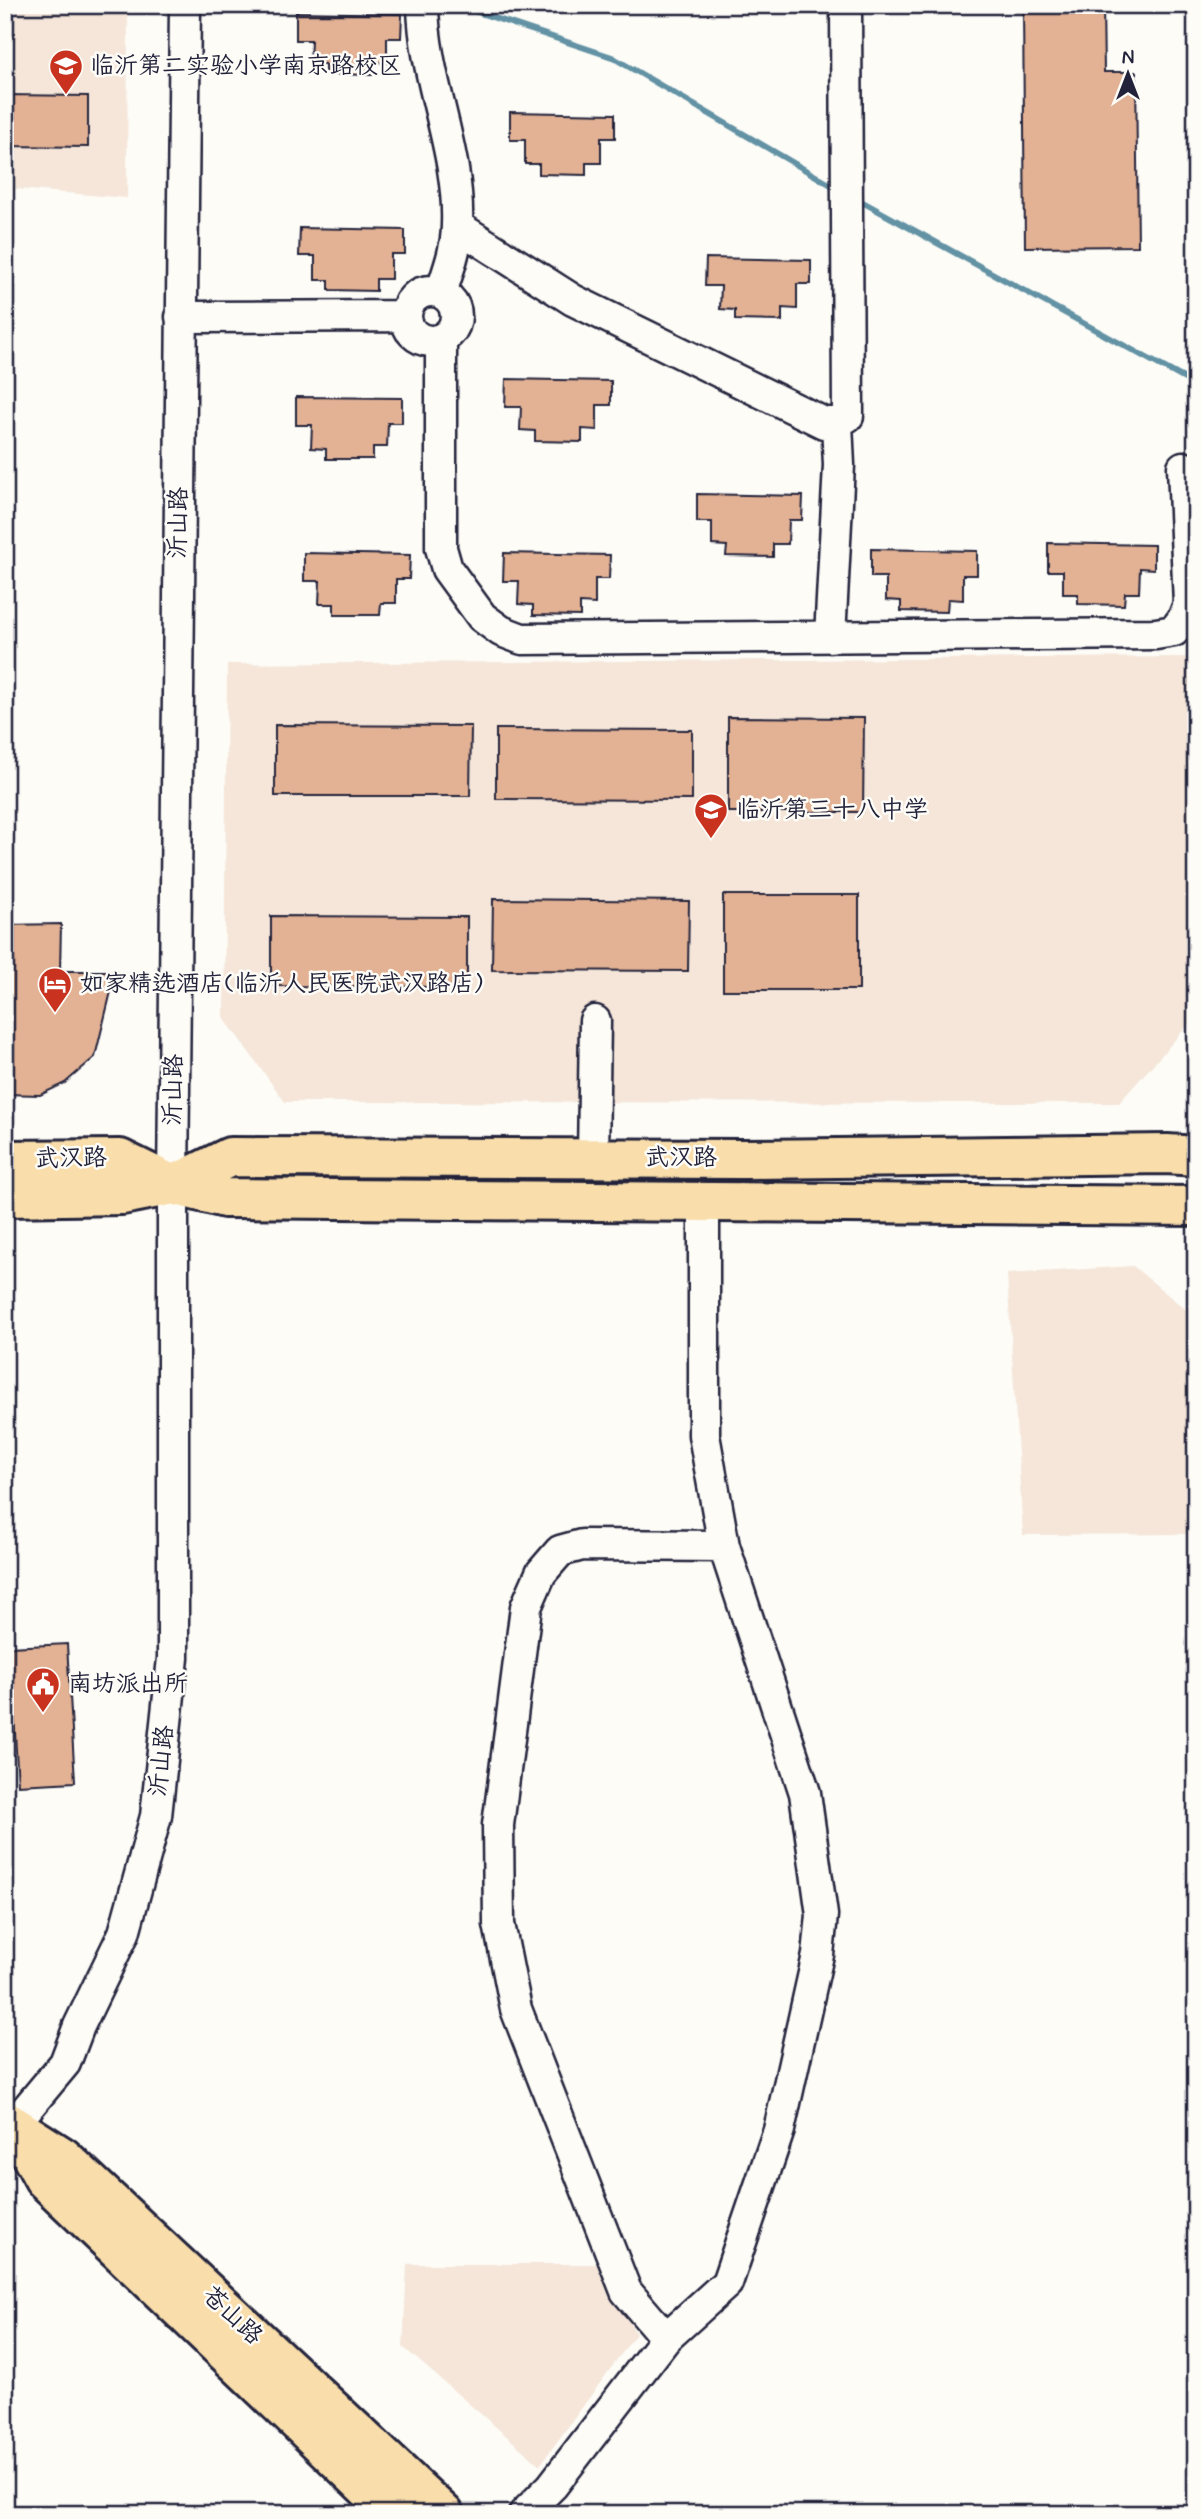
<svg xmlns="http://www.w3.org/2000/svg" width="1201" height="2519" viewBox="0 0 1201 2519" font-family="Mynerve,'LXGW WenKai TC',sans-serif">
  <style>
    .built { fill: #f5e6d9 }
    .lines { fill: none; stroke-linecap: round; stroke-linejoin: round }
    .stream { stroke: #6292a4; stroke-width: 6 }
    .building { fill: #e3b294; stroke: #22223b; stroke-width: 2 }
    .minor-casing { stroke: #22223b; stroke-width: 35 }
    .major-casing { stroke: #22223b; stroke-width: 44 }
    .minor { stroke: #fdfcf7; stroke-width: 30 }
    .major { stroke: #f9deab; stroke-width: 38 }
    .labels { text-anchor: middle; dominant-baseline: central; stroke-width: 5; stroke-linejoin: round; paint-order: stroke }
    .poi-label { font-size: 24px; fill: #22223b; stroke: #fdfcf7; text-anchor: start }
    .street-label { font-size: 24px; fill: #22223b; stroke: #fdfcf7 }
  </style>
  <rect width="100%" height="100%" fill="#fdfcf7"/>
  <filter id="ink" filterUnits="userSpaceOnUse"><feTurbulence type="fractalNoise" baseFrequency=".0143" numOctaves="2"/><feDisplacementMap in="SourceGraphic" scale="14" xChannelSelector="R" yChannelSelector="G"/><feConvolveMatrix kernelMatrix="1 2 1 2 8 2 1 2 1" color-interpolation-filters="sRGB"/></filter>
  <g filter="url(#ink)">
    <path class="built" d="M5 5H128L127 198 5 188Z
      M1196 657V1016L1119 1103 285 1102 224 1018 227 664Z
      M1133 1266 1196 1318V1534L1023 1535 1007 1274Z
      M407 2264H599L636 2334 540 2465 403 2347Z"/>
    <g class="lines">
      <path class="stream" d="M456 5 612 57 838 189
        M857 199 1196 385"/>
    </g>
    <path class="building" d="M1023 5H1103L1104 72H1136L1138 246 1025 247Z
      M296 12 402 14 401 38H387V63L372 62V75L325 74V64L310 63 311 40H296Z
      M5 95 88 96V147L5 146Z
      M510 112 615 114V138H601V163H586V175L539 174V164H525V140H510Z
      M300 228 405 230V254H391V279H376V291L329 290V280H315V256H299Z
      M706 258 811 260V284H797V309L782 308V321L735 320V310L720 309 721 286H705Z
      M506 379 611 381V405H597V430L582 429V442L535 441V431L520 430 521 407H505Z
      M296 397 402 398V423H388L387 447H373V459H326V449L311 448 312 425H296Z
      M697 494 803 496 802 520H789L788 544H773V557L726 556 727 546 712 545V522H697Z
      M1048 543 1154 545V569L1140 568 1139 593H1125L1124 605 1078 604V594H1063V571H1048Z
      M871 549 977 551V575H963V600L948 599 947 612 901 611V601L886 600V577H871Z
      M304 553 410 555 409 579H396V603H381L380 615H334V604H319L320 581H304Z
      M504 553 610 555 609 579H595V604L580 603V616L533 615V605L518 604 519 581H503Z
      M728 717 864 718 863 812H728Z
      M275 725 471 726 470 796H275Z
      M496 729 692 730V800L496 799Z
      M723 895H859V990H723Z
      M493 899 689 901 688 971 492 970Z
      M271 916 467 917V987L271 986Z
      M61 924 60 971H116L95 1057 65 1083 40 1095 5 1094V925Z
      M67 1644 75 1782 18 1785 10 1647Z"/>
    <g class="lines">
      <g class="minor-casing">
        <path id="minor" d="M423 5C424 80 460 150 457 225 457 248 448 271 441 293
          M457 226 573 300 824 423H837L848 416 846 5
          M406 316a25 25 0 1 1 50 0a25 25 0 1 1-50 0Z
          M181 317 406 316
          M441 339V548L447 569 482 617 501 631 522 639 1156 634 1174 631 1183 619 1189 604 1183 467
          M830 637 839 465 837 423
          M593 1158 595 1021
          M5 2135 65 2063 79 2026 124 1933 156 1816 173 1658V1185L185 5
          M666 2338 727 2283 779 2130 818 1955 822 1915 805 1793 724 1546 704 1435V1201
          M524 2514 552 2486 666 2338 626 2291 516 2009 499 1924 498 1825 526 1607 541 1573 560 1551 582 1545 724 1546"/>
      </g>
      <g class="major-casing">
        <path id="major" d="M5 1160 120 1159 173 1185 230 1157 744 1159 1167 1154 1196 1156
          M5 1197 122 1195 173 1185 225 1198 1196 1206
          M5 2120 63 2157 444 2514
          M17 2130 44 2179 394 2514"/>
      </g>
      <use href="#minor" class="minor"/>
      <use href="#major" class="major"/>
    </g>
  </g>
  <defs>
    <g id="school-pin" transform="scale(1.75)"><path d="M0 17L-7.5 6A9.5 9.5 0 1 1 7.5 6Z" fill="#c8321e" stroke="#fdfcf7"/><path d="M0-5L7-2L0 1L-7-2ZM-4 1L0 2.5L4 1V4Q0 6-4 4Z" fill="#fff"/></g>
    <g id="hotel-pin" transform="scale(1.75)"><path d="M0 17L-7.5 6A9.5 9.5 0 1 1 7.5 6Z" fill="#c8321e" stroke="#fdfcf7"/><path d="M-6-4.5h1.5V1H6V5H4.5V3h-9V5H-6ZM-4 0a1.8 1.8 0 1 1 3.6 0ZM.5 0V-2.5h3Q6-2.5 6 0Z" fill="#fff"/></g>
    <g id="civic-pin" transform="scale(1.75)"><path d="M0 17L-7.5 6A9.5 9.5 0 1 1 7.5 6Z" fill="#c8321e" stroke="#fdfcf7"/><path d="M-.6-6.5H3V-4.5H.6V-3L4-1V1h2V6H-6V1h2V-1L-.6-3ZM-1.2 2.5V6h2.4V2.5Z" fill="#fff"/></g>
  </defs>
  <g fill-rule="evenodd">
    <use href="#school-pin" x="66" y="66"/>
    <use href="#school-pin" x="711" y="810"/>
    <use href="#hotel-pin" x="55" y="984"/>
    <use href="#civic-pin" x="43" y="1684"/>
  </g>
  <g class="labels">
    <g class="poi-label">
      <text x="90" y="66">临沂第二实验小学南京路校区</text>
      <text x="736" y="810">临沂第三十八中学</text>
      <text x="80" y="984">如家精选酒店(临沂人民医院武汉路店)</text>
      <text x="68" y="1684">南坊派出所</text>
    </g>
    <g class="street-label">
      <text transform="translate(179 523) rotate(-89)">沂山路</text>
      <text transform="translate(174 1090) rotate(-89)">沂山路</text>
      <text x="681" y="1158">武汉路</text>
      <text transform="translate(71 1159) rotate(-1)">武汉路</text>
      <text transform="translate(162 1761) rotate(-84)">沂山路</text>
      <text transform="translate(232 2316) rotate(43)">苍山路</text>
    </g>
  </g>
  <rect width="1201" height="2519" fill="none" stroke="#fdfcf7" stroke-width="28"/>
  <rect x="14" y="14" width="1173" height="2491" fill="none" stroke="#22223b" stroke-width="2.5" filter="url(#ink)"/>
  <g transform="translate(1128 74)" stroke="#fdfcf7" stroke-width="5" paint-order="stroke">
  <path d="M0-5L12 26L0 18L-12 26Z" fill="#22223b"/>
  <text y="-10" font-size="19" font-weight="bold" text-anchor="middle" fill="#22223b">N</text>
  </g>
</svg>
